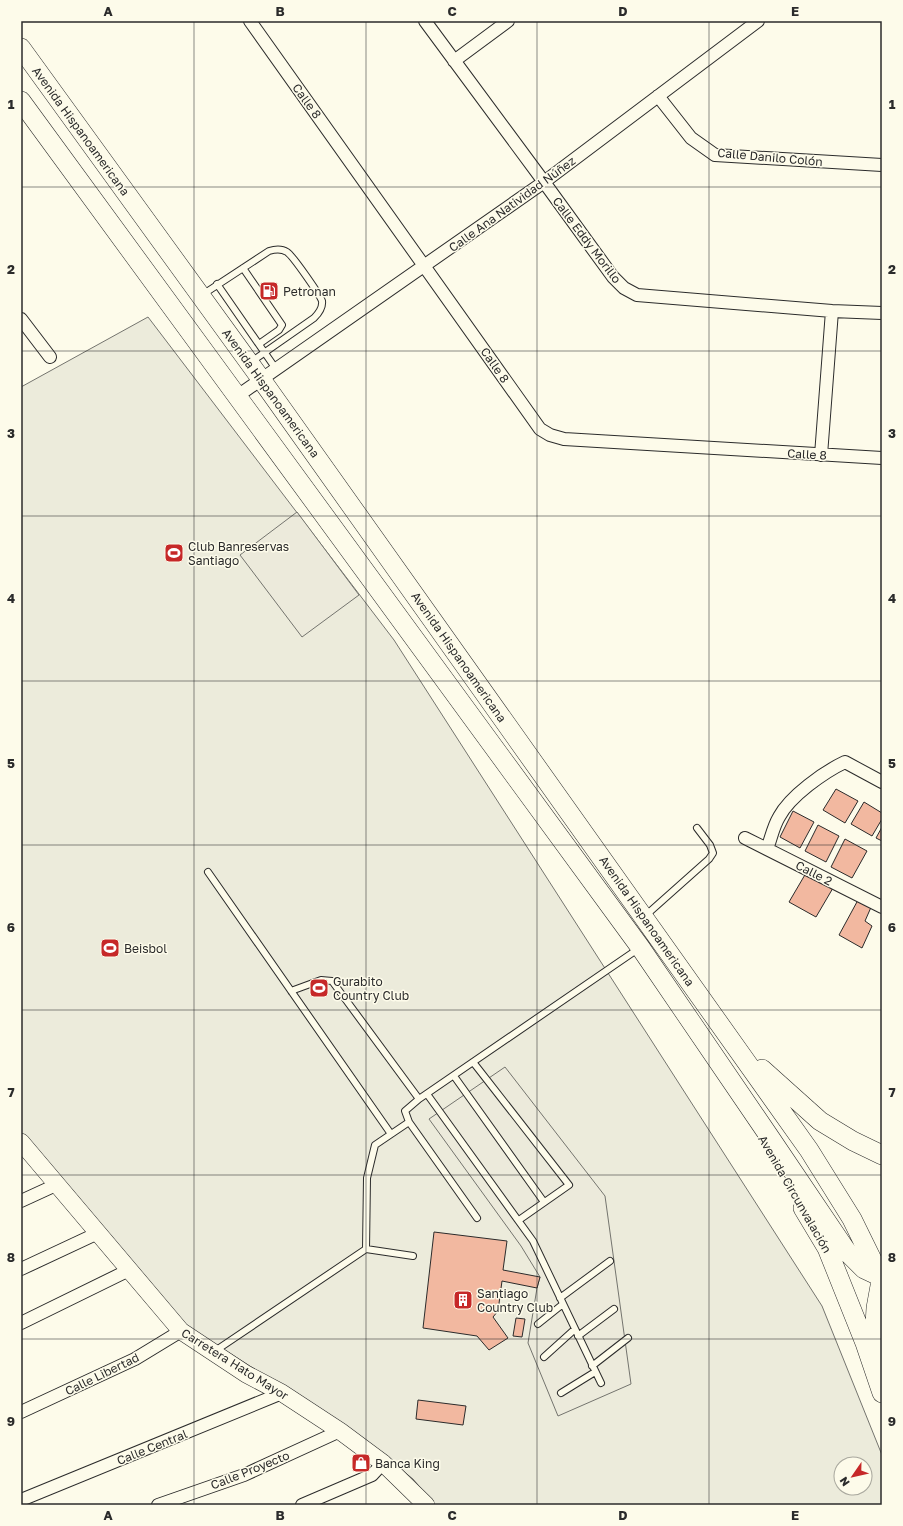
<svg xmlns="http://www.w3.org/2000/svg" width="903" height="1526" viewBox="0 0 903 1526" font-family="'Golos Text',sans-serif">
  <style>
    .green { fill: #ecebdb; stroke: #74746e; fill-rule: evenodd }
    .parking { fill: #eceadb; stroke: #74746e }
    .building { fill: #f2b8a0; stroke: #2b2b2b }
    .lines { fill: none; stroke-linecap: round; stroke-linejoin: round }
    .lane-casing { stroke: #2b2b2b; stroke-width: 8 }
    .street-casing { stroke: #2b2b2b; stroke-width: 14 }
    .secondary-casing { stroke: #2b2b2b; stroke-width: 18 }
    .primary-casing { stroke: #2b2b2b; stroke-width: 20 }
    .lane { stroke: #fdfbea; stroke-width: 6 }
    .street { stroke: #fdfbea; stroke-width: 12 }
    .secondary { stroke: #fdfbea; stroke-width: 17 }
    .primary { stroke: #fdfbea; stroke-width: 19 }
    .grid { fill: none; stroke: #2b2b2b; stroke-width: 1; stroke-opacity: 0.55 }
    .labels { text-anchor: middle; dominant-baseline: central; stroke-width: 3; stroke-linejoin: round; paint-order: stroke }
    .street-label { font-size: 12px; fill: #2b2b2b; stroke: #fdfbea }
    .poi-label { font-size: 12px; fill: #2b2b2b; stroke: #fdfbea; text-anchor: start }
    .neatline { fill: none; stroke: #2b2b2b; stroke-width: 1.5 }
    .grid-label { font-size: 13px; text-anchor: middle; font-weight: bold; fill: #2b2b2b }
  </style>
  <rect width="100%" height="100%" fill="#fdfbea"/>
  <path class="green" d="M148 317 394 640 822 1306 882 1455V1505H435L413 1479 357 1434 182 1323 21 1132V387ZM841 1464H865V1488H841Z"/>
  <path class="parking" d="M297 512 359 595 302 637 240 555Z
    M505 1067 605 1196 631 1384 558 1416 528 1343 537 1288 540 1277 521 1246 429 1119Z"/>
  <path class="building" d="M836 789 858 801 845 823 823 810Z
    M864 802 882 813V819L872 836 851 824Z
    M793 811 814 822 800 848 780 837Z
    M818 825 839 836 826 862 805 851Z
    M882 827V841L876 838Z
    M845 839 867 851 852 878 831 867Z
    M806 873 833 888 816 917 789 902Z
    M858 900 872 905 865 921 872 926 862 948 839 935Z
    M434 1232 507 1241 503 1270 540 1277 537 1288 502 1281 498 1311 493 1317 508 1338 489 1350 477 1336 423 1328Z
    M516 1318 525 1319 522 1337 513 1336Z
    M418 1400 466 1406 463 1425 416 1419Z
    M362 1455 368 1465 359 1471 353 1460Z"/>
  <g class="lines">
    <g class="lane-casing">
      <path id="lane" d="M243 268 282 325 279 330 259 344
        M217 284 276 369
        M202 295 269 251C275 249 281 248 287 252 293 256 320 295 322 301 323 308 319 313 314 318L251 362
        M208 872 391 1134
        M645 916 709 859 713 853 710 845 697 828
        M291 991 321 980 332 981 419 1099
        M473 1062 569 1185 519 1220
        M454 1076 544 1202
        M427 1094 533 1241 601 1383
        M477 1218 409 1122 405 1111 419 1099 638 949
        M366 1249 367 1178 375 1145 409 1122
        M560 1298 610 1261
        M538 1324 563 1304
        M578 1336 614 1309
        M215 1351 366 1249 413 1256
        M544 1357 575 1329
        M592 1366 628 1338
        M561 1393 595 1372"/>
    </g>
    <g class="street-casing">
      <path id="street" d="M250 21 540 429 550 435 564 439 882 458
        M425 21 544 182 613 277 624 288 637 295 832 311 882 313
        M454 61 508 21
        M658 96 691 138 715 155 882 165
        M21 319 50 357
        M236 397 544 182 758 21
        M821 455 832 311
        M745 838 882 907
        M767 849C771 839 773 827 779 817 790 796 824 772 845 762L882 782
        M21 1201 58 1184
        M21 1269 98 1233
        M21 1323 129 1270
        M21 1412 135 1359 181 1331
        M21 1500 282 1393
        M158 1505 244 1475 340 1431
        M302 1505 372 1475 383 1463"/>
    </g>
    <g class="secondary-casing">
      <path id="secondary" d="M21 1142 181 1331 246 1374 282 1393 340 1431 383 1463 426 1505"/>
    </g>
    <g class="primary-casing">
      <path id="primary" d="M21 48 261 379 809 1150 852 1219 882 1280
        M21 101 640 947 771 1139 848 1253 864 1269 881 1277
        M762 1069 820 1121 853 1141 882 1155
        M803 1208 827 1248 865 1343 882 1393
        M882 1275 876 1308 875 1325 882 1352"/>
    </g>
    <use href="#lane" class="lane"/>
    <use href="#street" class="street"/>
    <use href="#secondary" class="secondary"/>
    <use href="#primary" class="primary"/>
  </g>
  <path class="grid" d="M194 21V1505M366 21V1505M537 21V1505M709 21V1505M21 187H882M21 351H882M21 516H882M21 681H882M21 845H882M21 1010H882M21 1175H882M21 1339H882"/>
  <defs>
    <g id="fuel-square" transform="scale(1)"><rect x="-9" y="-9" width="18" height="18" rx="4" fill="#c62828" stroke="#fdfbea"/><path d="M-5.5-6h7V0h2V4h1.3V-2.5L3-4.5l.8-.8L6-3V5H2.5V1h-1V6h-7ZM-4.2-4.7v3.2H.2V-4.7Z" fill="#fff"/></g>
    <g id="stadium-square" transform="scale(1)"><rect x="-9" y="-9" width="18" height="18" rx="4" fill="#c62828" stroke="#fdfbea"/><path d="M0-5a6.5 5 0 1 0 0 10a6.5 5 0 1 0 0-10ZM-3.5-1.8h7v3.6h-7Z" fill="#fff"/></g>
    <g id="building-square" transform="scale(1)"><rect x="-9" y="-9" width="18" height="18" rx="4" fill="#c62828" stroke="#fdfbea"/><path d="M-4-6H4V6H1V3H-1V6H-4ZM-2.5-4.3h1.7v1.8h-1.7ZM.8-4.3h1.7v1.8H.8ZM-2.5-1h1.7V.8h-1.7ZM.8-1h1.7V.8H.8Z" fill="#fff"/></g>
    <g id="shop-square" transform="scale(1)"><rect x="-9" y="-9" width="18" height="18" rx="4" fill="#c62828" stroke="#fdfbea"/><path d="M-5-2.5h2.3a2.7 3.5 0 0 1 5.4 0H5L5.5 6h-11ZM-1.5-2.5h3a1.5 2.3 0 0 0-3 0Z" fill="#fff"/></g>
  </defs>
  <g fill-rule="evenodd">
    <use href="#fuel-square" x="269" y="291"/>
    <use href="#stadium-square" x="174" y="553"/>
    <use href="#stadium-square" x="110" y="948"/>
    <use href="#stadium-square" x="319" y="988"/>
    <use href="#building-square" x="463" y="1300"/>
    <use href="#shop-square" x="361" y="1463"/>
  </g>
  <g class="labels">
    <g class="street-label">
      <text transform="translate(307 101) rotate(54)">Calle 8</text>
      <text transform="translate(81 131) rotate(54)">Avenida Hispanoamericana</text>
      <text transform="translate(770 157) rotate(5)">Calle Danilo Colón</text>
      <text transform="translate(512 204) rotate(-36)">Calle Ana Natividad Núñez</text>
      <text transform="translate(587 240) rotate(53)">Calle Eddy Morillo</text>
      <text transform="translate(495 365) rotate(55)">Calle 8</text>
      <text transform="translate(271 393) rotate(54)">Avenida Hispanoamericana</text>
      <text transform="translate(807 454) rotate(3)">Calle 8</text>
      <text transform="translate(459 657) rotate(55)">Avenida Hispanoamericana</text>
      <text transform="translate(814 873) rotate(27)">Calle 2</text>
      <text transform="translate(647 921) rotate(55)">Avenida Hispanoamericana</text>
      <text transform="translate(795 1194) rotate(60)">Avenida Circunvalación</text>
      <text transform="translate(235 1364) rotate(32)">Carretera Hato Mayor</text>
      <text transform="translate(102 1374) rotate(-26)">Calle Libertad</text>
      <text transform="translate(152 1447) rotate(-22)">Calle Central</text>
      <text transform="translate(250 1470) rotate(-22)">Calle Proyecto</text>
    </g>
    <g class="poi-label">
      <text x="283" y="291">Petronan</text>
      <text x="188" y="546">Club Banreservas<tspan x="188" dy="14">Santiago</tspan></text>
      <text x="124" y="948">Beisbol</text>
      <text x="333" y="981">Gurabito<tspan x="333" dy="14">Country Club</tspan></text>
      <text x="477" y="1293">Santiago<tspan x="477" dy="14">Country Club</tspan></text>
      <text x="375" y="1463">Banca King</text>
    </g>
  </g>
  <rect width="903" height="1526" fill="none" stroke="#fdfbea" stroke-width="44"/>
  <g transform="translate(853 1476) rotate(236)"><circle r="19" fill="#fdfbea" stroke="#a9a89e"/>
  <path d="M0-3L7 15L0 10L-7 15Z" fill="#c62828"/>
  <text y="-6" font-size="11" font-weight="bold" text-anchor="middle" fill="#2b2b2b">N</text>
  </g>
  <rect x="22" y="22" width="859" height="1482" class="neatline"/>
  <g class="grid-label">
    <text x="108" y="16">A</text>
    <text x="280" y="16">B</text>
    <text x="452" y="16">C</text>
    <text x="623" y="16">D</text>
    <text x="795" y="16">E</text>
    <text x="11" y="109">1</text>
    <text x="892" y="109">1</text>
    <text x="11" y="274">2</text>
    <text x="892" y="274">2</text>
    <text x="11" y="438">3</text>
    <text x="892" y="438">3</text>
    <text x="11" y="603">4</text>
    <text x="892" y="603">4</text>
    <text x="11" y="768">5</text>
    <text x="892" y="768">5</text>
    <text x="11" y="932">6</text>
    <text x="892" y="932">6</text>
    <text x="11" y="1097">7</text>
    <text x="892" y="1097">7</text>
    <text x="11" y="1262">8</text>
    <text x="892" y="1262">8</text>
    <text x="11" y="1426">9</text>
    <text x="892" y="1426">9</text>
    <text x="108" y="1520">A</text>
    <text x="280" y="1520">B</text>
    <text x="452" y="1520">C</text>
    <text x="623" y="1520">D</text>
    <text x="795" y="1520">E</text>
  </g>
</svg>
